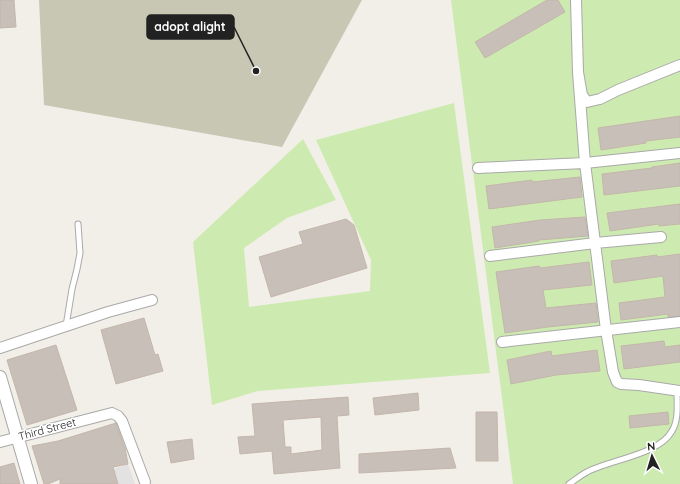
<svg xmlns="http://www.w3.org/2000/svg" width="680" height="484" viewBox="0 0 680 484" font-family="Quicksand,sans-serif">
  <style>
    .construction { fill: #c7c7b4 }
    .grass { fill: #cdebb0 }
    .parking { fill: #e2e2e2 }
    .building { fill: #c7bfb8; stroke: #c4b6ab; fill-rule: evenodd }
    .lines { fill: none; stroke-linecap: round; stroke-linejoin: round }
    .service-casing { stroke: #a9a9a9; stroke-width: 7 }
    .minor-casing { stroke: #a9a9a9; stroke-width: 12 }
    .tertiary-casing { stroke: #a9a9a9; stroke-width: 14 }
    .service { stroke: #fff; stroke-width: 5 }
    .minor { stroke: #fff; stroke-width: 10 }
    .tertiary { stroke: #fff; stroke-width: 12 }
    .labels { text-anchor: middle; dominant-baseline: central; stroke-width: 3; stroke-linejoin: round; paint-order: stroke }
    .street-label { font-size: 11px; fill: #222; stroke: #fff }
    .leader { fill: none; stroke: #222; stroke-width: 1.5 }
    .callout-dot { fill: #222; stroke: #fff; stroke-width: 1.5 }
    .callout { fill: #222; stroke: #222; stroke-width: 1.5 }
    .callout-label { font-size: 12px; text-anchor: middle; font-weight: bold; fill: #fff }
  </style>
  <rect width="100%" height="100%" fill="#f2efe9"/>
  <path class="construction" d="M39 0H362L282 147 44 105Z"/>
  <path class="grass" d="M451 0H680V484H513Z
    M454 103 490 373 258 391 212 405 193 242 303 139 336 200 287 218 244 248 249 307 370 291 371 260 316 140Z"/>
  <path class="parking" d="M128 464 135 484H69Z"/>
  <path class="building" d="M0 0H14L16 27 0 28Z
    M547 0H558L565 12 485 58 475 42Z
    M680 116V137L646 141V143L601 150 598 128Z
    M680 163V186L604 195 602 174 652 168V167Z
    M580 177 582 197 489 209 486 186 532 180V182Z
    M680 204V224L659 226V224L610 231 607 213Z
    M585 217 588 236 539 240V241L495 248 492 227 540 220Z
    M346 219 354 225 367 268 271 297 259 257 303 244 299 232Z
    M680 254V316L668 317V314L621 320 619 303 665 297 663 276 614 283 611 261 657 255V257Z
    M589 262 592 285 543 290 546 308 596 303 598 322 548 327 505 333 496 272 539 266 540 268Z
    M144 318 155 355 158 354 163 371 116 384 101 330Z
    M664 341 665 347 680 345V362L624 369 621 346Z
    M56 345 77 410 27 425 7 360Z
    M597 350 600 371 556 375 511 384 507 360 551 351 552 356Z
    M418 393 419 410 375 415 373 398Z
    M348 397 349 415 337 416 340 468 274 474 272 451 240 454 238 437 255 436 252 404ZM321 417 322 450 291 454V447H285L283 420Z
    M476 412H497L498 461H476Z
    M668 412 669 424 630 428 629 416Z
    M116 423 125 448 128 464 113 467 118 484H60V479L48 484H44L32 446 58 441Z
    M192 439 194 459 171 463 167 442Z
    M450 448 456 468 359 473V454Z
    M14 463 20 484H0V467Z"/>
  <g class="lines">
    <g class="service-casing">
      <path id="service" d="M66 326 72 289 77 269 80 253 78 224
        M569 484C575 480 581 475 587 472 609 460 659 455 672 431 679 420 677 403 677 391"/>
    </g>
    <g class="minor-casing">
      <path id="minor" d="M576 0 578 72 582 95 587 102 600 99 618 90 680 65
        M578 72 585 163 606 330 613 372 617 382 621 384 639 385 680 391
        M478 168 585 163 680 153
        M490 256 595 243 661 237
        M502 342 680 322
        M0 348 108 312 152 300
        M0 442 112 413 118 416 122 421 145 482"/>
    </g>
    <g class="tertiary-casing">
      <path id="tertiary" d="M0 377 31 484"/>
    </g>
    <use href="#service" class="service"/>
    <use href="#minor" class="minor"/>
    <use href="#tertiary" class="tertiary"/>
  </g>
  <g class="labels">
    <g class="street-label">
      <text transform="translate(47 429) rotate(-15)">Third Street</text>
    </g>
  </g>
  <path class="leader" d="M256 71L234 27"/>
  <circle class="callout-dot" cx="256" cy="71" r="4"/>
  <rect class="callout" x="147" y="15" width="87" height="24" rx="4"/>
  <g class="callout-label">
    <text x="190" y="31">adopt alight</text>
  </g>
  <g transform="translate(652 456) rotate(355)" stroke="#ffffff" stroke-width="3" paint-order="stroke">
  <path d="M0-3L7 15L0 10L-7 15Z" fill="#222222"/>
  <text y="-6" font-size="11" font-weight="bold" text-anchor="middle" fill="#222222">N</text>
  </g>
</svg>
